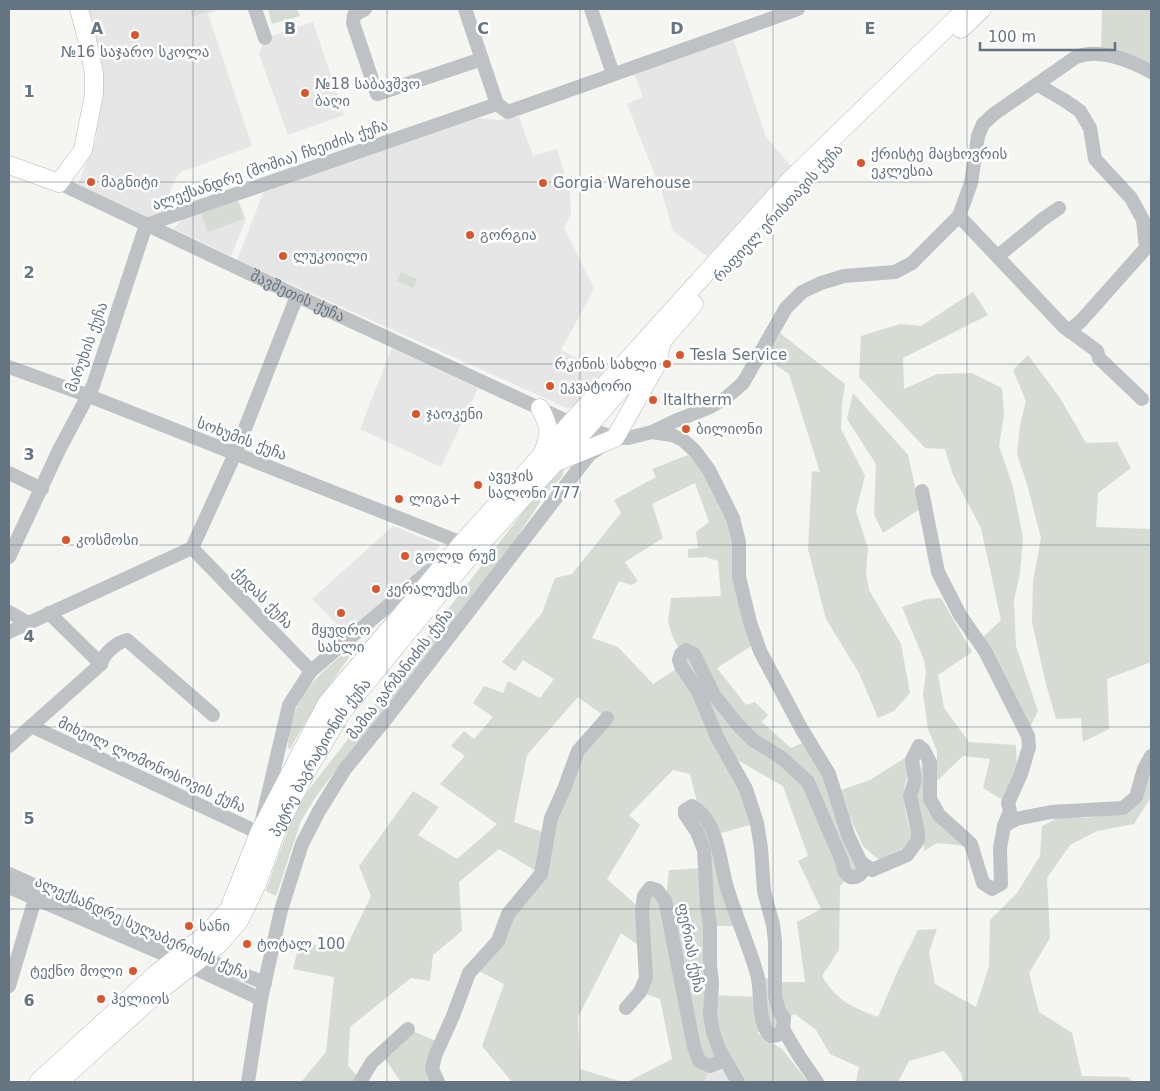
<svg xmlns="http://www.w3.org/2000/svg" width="1160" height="1091" viewBox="0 0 1160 1091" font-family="'DejaVu Sans','Noto Sans Georgian',sans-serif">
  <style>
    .built { fill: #e5e6e5 }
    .green { fill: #d6dbd3; fill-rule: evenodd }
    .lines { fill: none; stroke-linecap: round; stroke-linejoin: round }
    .major-casing { stroke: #b3b7bb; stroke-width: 19 }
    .minor { stroke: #bec2c5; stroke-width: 14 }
    .major { stroke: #fff; stroke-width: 18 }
    .grid { fill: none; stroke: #657481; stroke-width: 1; stroke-opacity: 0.55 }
    .poi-dot { fill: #d9562d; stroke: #fff; stroke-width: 2 }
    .labels { text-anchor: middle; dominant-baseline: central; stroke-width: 5; stroke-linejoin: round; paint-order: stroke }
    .poi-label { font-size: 15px; fill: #657481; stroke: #fff; text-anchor: start }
    .street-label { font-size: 15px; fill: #657481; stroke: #fff }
    .grid-label { font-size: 16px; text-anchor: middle; font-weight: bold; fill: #657481; stroke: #fff; stroke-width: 5; stroke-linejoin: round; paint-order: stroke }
  </style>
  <rect width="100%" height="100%" fill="#f5f5f1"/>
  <path class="built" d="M84 9H220L208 14 252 146 181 172 176 178 171 188 166 219 155 221 78 184 97 136 93 123Z
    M313 22 344 115 288 135 259 54 265 38Z
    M733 38 766 137 791 166 783 181 707 256 673 231 662 193 627 104 643 97 634 73Z
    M519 117 533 156 557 149 570 191 571 215 564 227 594 289 561 350 605 373 573 407 567 408 237 260 264 191 479 118 498 120Z
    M238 199 246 219 231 256 174 229 184 216Z
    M392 348 478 388 441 467 360 429Z
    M393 526 440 545 426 564 347 635 312 599Z
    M724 1060 738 1082H705L710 1066Z"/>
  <path class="green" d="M190 9H216L192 16Z
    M268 9H297L300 16 272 24Z
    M1102 9H1151V72L1101 54Z
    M238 201 244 219 208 232 201 214Z
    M401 272 417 279 413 288 397 281Z
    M973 292 988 315 903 358 904 389 937 374 972 373 1002 388 1004 415 999 446 1013 487 1023 538 1020 573 1014 600 1016 646 1038 711 1030 727 982 638 1001 620 981 528 953 475 945 449 925 448 859 377 861 336 900 324 921 326Z
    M780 333 845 384 842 404 841 429 865 476 856 511 868 548 866 573 869 590 901 644 910 693 894 711 878 718 859 673 826 619 808 549 812 471 820 472 789 374 764 357Z
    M1028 355 1060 398 1086 443 1117 442 1131 468 1098 493 1096 527 1151 529V662L1107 679 1109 729 1083 742 1081 718 1056 719 1046 684 1032 622 1033 581 1041 538 1027 484 1017 454 1020 425 1026 401 1013 370Z
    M853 393 908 455 920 509 883 533 874 514 876 464 847 419Z
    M688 455 706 474 729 518 753 645 717 668 746 705 755 702 768 715 762 722 791 748 809 740 862 863 840 886 839 950 822 976C837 1001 852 1007 878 1017L899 968 918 930 937 929 929 952 935 984 976 1007 989 966 990 920 1017 893 1040 856 1042 826 1061 816 1088 818 1132 809 1151 768V797L1134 824 1097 831 1070 845 1047 878 1050 938 1029 973 1039 1012 1072 1033 1082 1076 1128 1077 1133 1082H963L961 1073 944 1051 909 1061 898 1082H856L859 1067 830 1054 816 1030 795 1014 784 1018 783 1029H765L757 1033 782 1049 808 1082H738L724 1060 710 1066 705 1082H627L672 1059 660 999 640 992 644 949 621 933 578 1017 580 1069 623 1082H512L482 1046 504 984 473 968 541 874 499 849 459 882 462 931 433 955 430 981 411 978 350 1027 348 1066 361 1080 360 1082H301L326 1052 334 977 293 969 300 941 344 952 371 896 359 866 413 791 439 807 418 835 457 859 497 824 440 784 465 756 451 746 464 731 474 739 493 717 473 703 484 686 503 693 508 681 540 698 554 679 523 660 515 671 502 662 542 613 555 578 572 574 621 513 614 500 656 477 652 469ZM695 483 709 522 696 532 698 548 688 549V558L706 557 718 561 721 596 671 598 668 622 672 635 681 654V666L653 684 618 647 592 638 619 581 632 585 638 581 625 562 663 538 652 504ZM578 697 607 718 578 751 548 834 514 822 527 755ZM727 754 783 786 808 856 798 861 821 909 797 922 805 982H776L758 975 760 997 711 995 710 926H741L714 835 757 823ZM673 770 690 774 699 810 687 818 705 868 669 870 666 899 650 888 642 910 607 879 640 825 629 815Z
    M566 465 562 477 547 492 515 540 395 698 343 761 315 798 301 821 276 896 266 891C278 856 289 823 307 792L536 495Z
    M941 598 972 652 938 675 944 708 969 742 1016 745 1017 770 1004 801 983 788 990 759 963 756 937 781V751L928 729 923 694 926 673 924 660 902 607 927 599Z
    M350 650 353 652C330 683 309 715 290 749L288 748C288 704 315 674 350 650Z
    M908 756C912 775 906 775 904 791 903 807 908 822 912 838L903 848 879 860 863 846 850 817 841 790 870 780Z
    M922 759 926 762V797L966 846 937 843 924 851 923 830 916 801Z
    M408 1029 440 1043 438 1082H401L381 1053Z"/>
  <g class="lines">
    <g class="major-casing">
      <g id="major">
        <path d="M961 29 982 9"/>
        <path d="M9 165 59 183 83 150 94 94V73L86 35 79 9"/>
        <path d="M540 408C550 427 551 433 543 452"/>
        <path d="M559 461 615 438 657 364 661 346"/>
        <path d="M38 1082 156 974 209 932 229 909 259 833 327 703 462 543 790 180 966 9"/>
        <path id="s2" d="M59 1082 162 989 219 944 239 921 257 884 276 832 305 774 342 712 475 550 586 429 694 304"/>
      </g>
    </g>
    <g class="minor">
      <path d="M255 9 265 38"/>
      <path d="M365 9 354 15 353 23 377 94 482 59"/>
      <path d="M465 9 497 104"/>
      <path d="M591 9 613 74"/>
      <path d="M1038 85 1064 100 1080 111 1090 128 1095 159 1131 198 1143 220 1146 248"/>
      <path id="s1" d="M59 183 297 296 571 423 615 438H628L652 432 675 421 710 407 727 397 743 383 786 308 802 292 821 283 844 276 895 272 912 263 959 216 971 183 978 136 983 124 994 114 1076 57C1099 48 1130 60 1151 72"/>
      <path d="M959 216 1063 326 1097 351 1099 358 1142 399"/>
      <path d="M146 225 497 104 508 112 798 9"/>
      <path d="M998 256 1043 219 1059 208"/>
      <path d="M1069 331 1081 321 1146 248 1151 246"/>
      <path d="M9 367 89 396 462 543 456 548"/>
      <path d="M652 432 672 435 683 440 695 451 709 470 733 518 739 542V577L750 622 760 651 801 728 829 774 848 835 864 869C860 876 857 878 850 877L844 871 842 861 808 782 782 758 753 740 738 725 714 695 694 654 686 650 681 654 679 660 681 666 698 691 717 737 746 789 757 823 761 848 764 891 773 925 775 941V996L779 1011 784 1018 783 1029 778 1035 771 1036C757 1025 762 991 757 974 749 946 737 919 728 891 721 869 720 842 708 822 704 815 698 810 692 806L685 810V814L697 832 704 850 707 904 710 926V965L712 983 710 1015 713 1032 719 1049 738 1082"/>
      <path d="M9 473 42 489"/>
      <path d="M192 548 311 671"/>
      <path d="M9 557 59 450 93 386 146 225"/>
      <path d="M9 612 28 623"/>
      <path d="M49 613 101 664"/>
      <path d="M9 632 192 548 235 454 297 296"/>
      <path d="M101 664C103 654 117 642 127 640L213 715"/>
      <path d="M31 726 259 833 289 705 311 671 436 565"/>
      <path d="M9 746 101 664"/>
      <path d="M1004 826 1016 819 1051 812 1123 808 1136 797 1144 769 1151 756"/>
      <path d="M862 863 872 870 907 855 918 840V832L910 796 915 780 912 760 919 746 923 749 930 762V799L939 815 971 844 983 883 992 889 1001 884 1000 848 1004 826 1010 811 1008 803 1021 774 1029 747 1028 736 985 651 960 615 938 572 922 491"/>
      <path d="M9 874 154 939 265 983"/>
      <path d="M9 887 175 959 261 999"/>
      <path d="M9 986 35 899"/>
      <path d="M626 1008 640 992 646 978 642 910 644 896 650 888 657 890 665 900 694 1047 699 1061 710 1066 724 1060"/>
      <path d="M783 1029 799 1056 817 1082"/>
      <path d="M248 1082 261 999 281 910 302 844 319 811 345 769 389 715 589 455 599 448"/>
      <path d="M360 1082 372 1062 408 1029"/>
      <path d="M438 1082 432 1069 435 1056 453 1016 469 973 498 941 508 914 541 874 551 818 564 789 578 751 607 718"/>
    </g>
    <use href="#major" class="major"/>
  </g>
  <path class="grid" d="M193 9V1082M387 9V1082M580 9V1082M773 9V1082M967 9V1082M9 182H1151M9 364H1151M9 545H1151M9 727H1151M9 909H1151"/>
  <g class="poi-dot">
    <circle cx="135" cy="35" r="5"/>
    <circle cx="305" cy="93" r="5"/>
    <circle cx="861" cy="163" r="5"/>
    <circle cx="91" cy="182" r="5"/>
    <circle cx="543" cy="183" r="5"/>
    <circle cx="470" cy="235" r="5"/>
    <circle cx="283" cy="256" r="5"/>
    <circle cx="680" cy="355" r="5"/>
    <circle cx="667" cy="364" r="5"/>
    <circle cx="550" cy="386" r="5"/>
    <circle cx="653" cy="400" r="5"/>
    <circle cx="416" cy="414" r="5"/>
    <circle cx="686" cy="429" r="5"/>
    <circle cx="478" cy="485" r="5"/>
    <circle cx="399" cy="499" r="5"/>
    <circle cx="66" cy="540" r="5"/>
    <circle cx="405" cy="556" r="5"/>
    <circle cx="376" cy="589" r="5"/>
    <circle cx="341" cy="613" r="5"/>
    <circle cx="189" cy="926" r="5"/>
    <circle cx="247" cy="944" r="5"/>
    <circle cx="133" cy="971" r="5"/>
    <circle cx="101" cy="999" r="5"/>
  </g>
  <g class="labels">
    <g class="poi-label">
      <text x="135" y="52" text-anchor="middle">№16 საჯარო სკოლა</text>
      <text x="315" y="84">№18 საბავშვო<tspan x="315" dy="17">ბაღი</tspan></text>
      <text x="871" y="154">ქრისტე მაცხოვრის<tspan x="871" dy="17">ეკლესია</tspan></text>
      <text x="101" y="182">მაგნიტი</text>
      <text x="553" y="183">Gorgia Warehouse</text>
      <text x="480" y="235">გორგია</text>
      <text x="293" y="256">ლუკოილი</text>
      <text x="690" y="355">Tesla Service</text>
      <text x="657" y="364" text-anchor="end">რკინის სახლი</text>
      <text x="560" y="386">ეკვატორი</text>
      <text x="663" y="400">Italtherm</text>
      <text x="426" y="414">ჯაოკენი</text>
      <text x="696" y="429">ბილიონი</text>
      <text x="488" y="476">ავეჯის<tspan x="488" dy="17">სალონი 777</tspan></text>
      <text x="409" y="499">ლიგა+</text>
      <text x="76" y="540">კოსმოსი</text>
      <text x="415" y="556">გოლდ რუმ</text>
      <text x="386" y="589">კერალუქსი</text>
      <text x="341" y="630" text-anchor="middle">მყუდრო<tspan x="341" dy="17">სახლი</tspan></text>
      <text x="199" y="926">სანი</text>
      <text x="257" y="944">ტოტალ 100</text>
      <text x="123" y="971" text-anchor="end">ტექნო მოლი</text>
      <text x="111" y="999">ჰელიოს</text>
    </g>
    <g class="street-label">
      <text transform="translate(270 165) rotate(-19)">ალექსანდრე (შოშია) ჩხეიძის ქუჩა</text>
      <text transform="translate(778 213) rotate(-47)">რაფიელ ერისთავის ქუჩა</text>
      <text stroke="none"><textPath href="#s1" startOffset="264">შავშეთის ქუჩა</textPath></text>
      <text transform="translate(87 347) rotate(-70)">მარუხის ქუჩა</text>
      <text transform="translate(242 439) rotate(21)">სოხუმის ქუჩა</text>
      <text transform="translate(263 598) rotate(46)">ქედას ქუჩა</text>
      <text transform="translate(400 674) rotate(-52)">მამია ვარშანიძის ქუჩა</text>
      <text stroke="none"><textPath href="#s2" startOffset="425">პეტრე ბაგრატიონის ქუჩა</textPath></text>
      <text transform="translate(152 765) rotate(25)">მიხეილ ლომონოსოვის ქუჩა</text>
      <text transform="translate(142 928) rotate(24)">ალექსანდრე სულაბერიძის ქუჩა</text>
      <text transform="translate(691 948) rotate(79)">ფერიას ქუჩა</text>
    </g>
  </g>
  <g class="grid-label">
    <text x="97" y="34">A</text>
    <text x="290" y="34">B</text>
    <text x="483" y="34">C</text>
    <text x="677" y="34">D</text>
    <text x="870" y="34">E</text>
    <text x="29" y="97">1</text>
    <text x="29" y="278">2</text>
    <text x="29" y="460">3</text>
    <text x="29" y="642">4</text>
    <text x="29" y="824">5</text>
    <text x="29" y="1006">6</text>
  </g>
  <rect width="1160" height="1091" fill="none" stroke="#657481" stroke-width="20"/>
  <path d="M980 42v8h135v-8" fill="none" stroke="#657481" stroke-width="2.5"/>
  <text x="988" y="42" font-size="15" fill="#657481" stroke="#ffffff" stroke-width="4" paint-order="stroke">100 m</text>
</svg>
